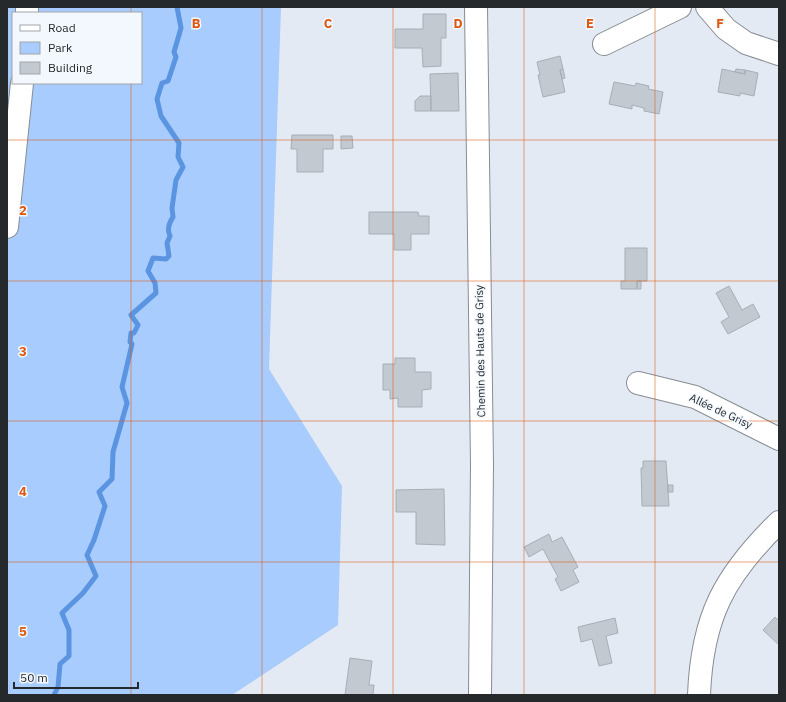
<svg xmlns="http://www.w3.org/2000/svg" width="786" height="702" viewBox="0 0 786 702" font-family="'IBM Plex Sans',sans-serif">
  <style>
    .green { fill: #a7ccfd; fill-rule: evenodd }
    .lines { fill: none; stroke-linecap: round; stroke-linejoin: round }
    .stream { stroke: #5b95e1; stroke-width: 5 }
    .building { fill: #c3c9d1; stroke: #a8aeb6 }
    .minor-casing { stroke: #878d94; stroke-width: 24 }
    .minor { stroke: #fff; stroke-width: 22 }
    .grid { fill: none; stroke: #de570e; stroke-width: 1; stroke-opacity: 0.55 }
    .labels { text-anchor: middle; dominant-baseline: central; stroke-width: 3; stroke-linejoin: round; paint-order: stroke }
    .street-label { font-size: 11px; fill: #26292c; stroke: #f3f8fe }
    .grid-label { font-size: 13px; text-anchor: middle; font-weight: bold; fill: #de570e; stroke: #f3f8fe; stroke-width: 3; stroke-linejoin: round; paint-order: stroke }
  </style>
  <rect width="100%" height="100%" fill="#e4eaf3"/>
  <path class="green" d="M7 7H281L269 369 342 486 338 625 232 695H7ZM13 13H141V83H13Z"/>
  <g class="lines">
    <path class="stream" d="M54 695 58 687 60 664 69 656V630L62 613 83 593 96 576 87 555 94 540 105 506 99 492 112 479 113 452 127 403 122 387 132 344 130 342 131 333H134L138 325 131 315 156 293 155 283 148 271 153 258 166 259 169 256 167 243 170 236C167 230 169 223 173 217L172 208 176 180 183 167 178 157 179 143 161 116 157 99 162 83 168 81 176 57 174 52 181 28 177 7"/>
  </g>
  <path class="building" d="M423 14H446V38H441V66L423 67 422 48H395V29H423Z
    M560 56 563 69 560 70 565 92 543 97 538 75H540L537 62Z
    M563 69 565 78 562 79 560 70Z
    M722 69 745 74V70L758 73 754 96 740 93V96L718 92Z
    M736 69 745 70V74L735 72Z
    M458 73 459 111H431L430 74Z
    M614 82 635 86 636 83 649 86 648 89 663 92 659 114 644 111V108L632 105V109L609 104Z
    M420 96H431V111H415V101Z
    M292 135H333V149H323V172H297V149H291Z
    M341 136H352L353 148 341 149Z
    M369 212H418L419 216H429V234H411V250H394V234H369Z
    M625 248H647V281H637V289H621V281H625Z
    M637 281H641V289H637Z
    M729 286 742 310 753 304 760 317 728 334 721 322 729 317 716 293Z
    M395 358H415V372H431V389L422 390V407H398V398L390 399V390H383V364H395Z
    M643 461H666L669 506H642L641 468H643Z
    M668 485H673V492H668Z
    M444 489 445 545 416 544V512H396V490Z
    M549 534 552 542 562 537 578 567 573 570 579 582 561 591 555 579 558 577 543 549 529 557 524 547Z
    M775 617 779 621V645L763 630Z
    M615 618 618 633 606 636 612 663 599 666 592 639 581 642 578 627Z
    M350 658 372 661 369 685H374L373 695H345Z"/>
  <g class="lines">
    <g class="minor-casing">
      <path id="minor" d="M476 7 482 464 480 695
        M707 7 726 29 746 43 779 54
        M27 13V7
        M604 44 680 7
        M7 227 22 83
        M638 383 695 397 779 439
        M699 695C702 617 724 576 779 522"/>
    </g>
    <use href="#minor" class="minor"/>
  </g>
  <path class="grid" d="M131 7V13M262 7V695M393 7V695M524 7V695M655 7V695M131 83V695M7 140H779M7 281H779M7 421H779M7 562H779"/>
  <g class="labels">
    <g class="street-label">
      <text transform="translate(480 351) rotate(-91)">Chemin des Hauts de Grisy</text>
      <text transform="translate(721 411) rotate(25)">Allée de Grisy</text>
    </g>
  </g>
  <g class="grid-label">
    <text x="196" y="28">B</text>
    <text x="328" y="28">C</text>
    <text x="458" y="28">D</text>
    <text x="590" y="28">E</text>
    <text x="720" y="28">F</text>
    <text x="23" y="215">2</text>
    <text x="23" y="356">3</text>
    <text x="23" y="496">4</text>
    <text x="23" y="636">5</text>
  </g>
  <rect width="786" height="702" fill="none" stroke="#26292c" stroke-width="16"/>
  <rect x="12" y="12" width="130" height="72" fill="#f3f8fe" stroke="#a1a5aa"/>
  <rect x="20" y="25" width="20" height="6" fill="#ffffff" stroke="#a1a5aa"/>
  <text x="48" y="32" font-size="12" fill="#26292c">Road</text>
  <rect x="20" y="42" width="20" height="12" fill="#a7ccfd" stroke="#a1a5aa"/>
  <text x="48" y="52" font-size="12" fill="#26292c">Park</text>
  <rect x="20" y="62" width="20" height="12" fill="#c3c9d1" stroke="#a1a5aa"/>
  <text x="48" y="72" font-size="12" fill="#26292c">Building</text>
  <path d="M14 682v6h124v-6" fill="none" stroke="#26292c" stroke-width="2"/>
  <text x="20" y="682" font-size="12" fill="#26292c" stroke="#f3f8fe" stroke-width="3" paint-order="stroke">50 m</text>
</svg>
